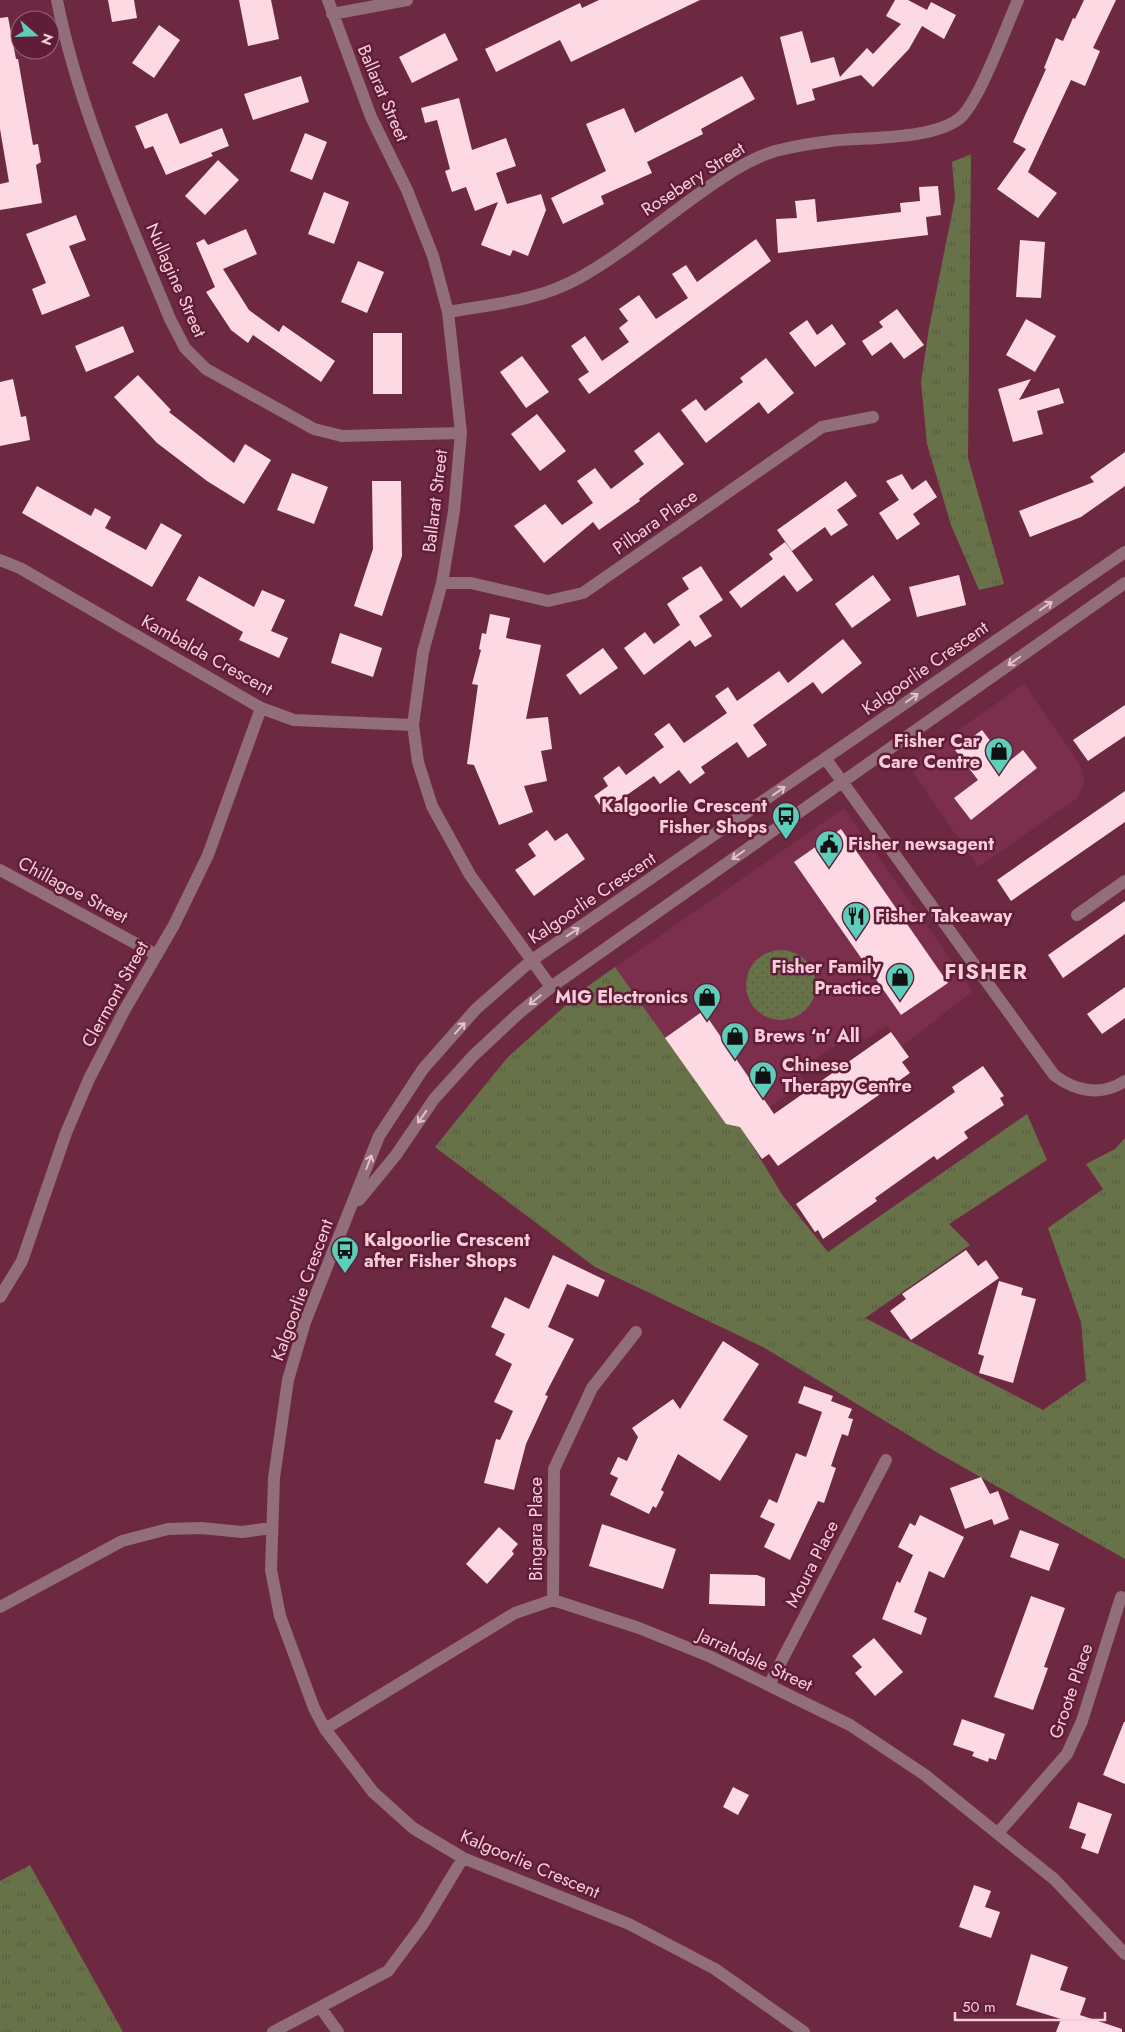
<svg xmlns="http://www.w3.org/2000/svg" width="1125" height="2032" viewBox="0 0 1125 2032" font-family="Jost,sans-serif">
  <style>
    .built { fill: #7c2f4c }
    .grass { fill: url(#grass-dots) }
    .park { fill: url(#park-tufts) }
    .building { fill: #fcd9e3 }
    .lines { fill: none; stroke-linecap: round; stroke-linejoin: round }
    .minor { stroke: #916e79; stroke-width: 12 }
    .oneway { stroke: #e8bfcb }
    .labels { text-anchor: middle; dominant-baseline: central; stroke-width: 5; stroke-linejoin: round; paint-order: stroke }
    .street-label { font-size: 18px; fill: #f7cdd9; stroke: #601d38 }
    .poi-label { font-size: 18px; font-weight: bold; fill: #f7cdd9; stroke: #601d38; text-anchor: start }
    .district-label { font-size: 22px; font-weight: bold; letter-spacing: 1px; fill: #f7cdd9; stroke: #601d38 }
  </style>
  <defs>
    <pattern id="grass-dots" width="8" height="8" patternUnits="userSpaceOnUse" patternTransform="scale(1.25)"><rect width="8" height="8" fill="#687248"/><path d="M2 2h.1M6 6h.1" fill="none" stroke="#5a5b45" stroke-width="1.8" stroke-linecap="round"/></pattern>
    <pattern id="park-tufts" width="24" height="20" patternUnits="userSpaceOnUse" patternTransform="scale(1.25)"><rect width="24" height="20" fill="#687248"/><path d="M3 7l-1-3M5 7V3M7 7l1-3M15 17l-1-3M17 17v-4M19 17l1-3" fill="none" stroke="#5a5b45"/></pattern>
  </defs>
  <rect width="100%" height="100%" fill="#6d2842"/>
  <path class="built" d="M1024 684 1079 763 1083 772 1084 784 1076 799 978 867 908 765Z
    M844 808 973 991 902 1046 887 1025 865 1040 858 1030 798 1071 805 1083 741 1127 726 1124 615 967Z"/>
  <path class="grass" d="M746 985a35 35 0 1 1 70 0a35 35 0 1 1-70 0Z"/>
  <path class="park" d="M971 154 968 458 1004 584 979 590 951 525 927 444 921 382 929 328 955 198 952 162Z
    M615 967 726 1123 741 1127 783 1196 828 1252 1027 1114 1047 1160 949 1224 970 1245 865 1318 1043 1410 1086 1380 1081 1322 1048 1228 1103 1189 1086 1164 1115 1149 1125 1138V1559L938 1453 763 1347 595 1267 435 1147 507 1058 584 989Z
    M30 1865 123 2032H0V1881Z"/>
  <path class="building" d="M108 0H134L137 18 112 22Z
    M239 0H271L279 39 248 46Z
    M599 0H700L571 62 560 40 496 72 485 49 580 3 582 8Z
    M895 0H908L927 10 931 2 956 15 944 39 922 26 909 49 873 87 861 75 812 89 815 100 797 105 780 37 802 31 811 63 834 57 840 77 867 48 873 54 901 24 886 16Z
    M1084 0H1116L1093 48 1100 51 1085 86 1071 80 1028 172 1057 193 1038 218 997 189 1026 149 1013 142 1046 69 1044 68 1056 38 1063 41 1073 18 1075 19Z
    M8 17 16 59H18L33 145 38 144 41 162 36 165 42 203 0 210V184L9 182 0 129V18Z
    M159 25 180 40 154 78 132 63Z
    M445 33 458 60 412 83 399 57Z
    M301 76 309 102 253 120 244 94Z
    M742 76 755 99 701 129 703 134 647 162 652 173 601 196 604 204 563 224 551 198 606 171 586 124 624 108 635 133Z
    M459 98 472 150 506 138 516 166 496 173 507 204 541 194 546 210 528 256 513 250 510 256 481 245 498 202 475 211 466 187 452 192 445 171 450 169 437 120 425 123 421 108Z
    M167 113 180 144 222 128 229 146 211 153 213 156 166 175 153 146 145 149 135 126Z
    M305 133 327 142 312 180 290 171Z
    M218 160 239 180 205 215 185 196Z
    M938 186 941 215 926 217 928 235 778 253 776 219 797 218 795 201 815 199 817 222 901 212 900 203 920 201 919 187Z
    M324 192 349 202 334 244 308 234Z
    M76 215 86 240 69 246 90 296 42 315 32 289 46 283 26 234Z
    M246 229 257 254 223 269 249 310 279 332 283 325 335 361 321 382 253 335 248 343 231 330 206 292 215 287 196 243 204 239 208 245Z
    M756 239 771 261 589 394 578 379 589 372 571 346 585 336 602 361 629 342 619 328 628 321 619 309 639 295 656 319 688 298 672 274 686 265 697 282Z
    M1020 240 1045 242 1041 298 1016 297Z
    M358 261 384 272 367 313 341 302Z
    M897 309 924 345 904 359 891 342 872 356 862 341 883 327 879 322Z
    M1026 319 1056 336 1035 372 1006 355Z
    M807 320 817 335 832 324 846 344 815 367 789 333Z
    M123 326 134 352 86 372 75 346Z
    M373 333H402V394H373Z
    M522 356 549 392 526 408 500 372Z
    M766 358 794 393 768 414 759 402 706 443 681 410 696 399 705 411 743 382 740 378Z
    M138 375 171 410 169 412 234 463 245 444 271 460 244 504 207 481 157 443 114 397Z
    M13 379 21 417 26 416 30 440 0 446V382Z
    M1031 379 1019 400 1059 388 1064 403 1037 411 1043 434 1013 442 998 389Z
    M537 414 566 451 540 471 511 434Z
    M659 432 684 464 639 499 640 501 599 530 593 522 544 563 514 526 545 504 562 525 593 503 577 481 595 468 611 489 644 464 634 451Z
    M1125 452V486L1081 517 1030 537 1019 511 1094 482 1090 477Z
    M292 473 328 487 314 524 277 510Z
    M902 474 912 490 926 480 937 497 913 514 920 524 897 540 879 513 899 500 886 481Z
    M372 481H401L402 556 382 616 354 606 373 549Z
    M846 481 857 496 837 510 848 525 831 536 825 527 792 551 777 530Z
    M37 486 91 516 95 508 111 517 105 528 146 550 161 523 182 535 152 587 22 513Z
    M785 542 813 580 797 592 784 575 741 608 729 592 773 559 769 554Z
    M701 566 723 600 699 616 712 636 695 647 690 640 644 675 624 648 645 632 654 644 680 625 667 604 689 589 682 578Z
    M873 575 891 600 852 628 835 604Z
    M959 575 966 605 917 617 909 587Z
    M199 576 254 607 262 590 285 600 271 631 288 638 279 658 239 640 243 632 186 600Z
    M490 614 510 618 506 638 541 645 526 719 548 717 552 749 541 751 547 781 524 786 533 812 499 825 474 765 467 764 478 685 472 684 481 650 479 649 482 633 486 634Z
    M340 633 382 648 373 677 331 663Z
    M843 639 862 663 822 694 813 682 753 725 767 745 748 758 737 742 701 767 705 773 690 784 679 770 660 784 654 776 604 811 594 796 608 786 603 778 619 766 626 775 664 747 654 734 669 723 684 743 727 713 715 696 728 687 737 701 779 671 788 683Z
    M603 648 618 668 580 695 566 675Z
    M1125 705V736L1088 761 1073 740Z
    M982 730 1007 763 1023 750 1037 768 971 820 954 798 978 780 955 750Z
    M1125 791V822L1011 901 997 880Z
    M841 829 948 983 901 1015 794 862Z
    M547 830 555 841 567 833 585 859 534 896 515 870 536 856 528 844Z
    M1125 901V934L1063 978 1048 955Z
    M1125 987V1018L1102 1034 1087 1014Z
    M703 1011 774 1114 891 1032 909 1057 902 1062 910 1073 778 1166 769 1154 762 1159 740 1127 726 1124 665 1038Z
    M983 1066 1004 1096 1000 1098 1004 1105 964 1132 968 1138 937 1160 934 1156 875 1198 877 1201 823 1239 818 1230 815 1232 796 1204 955 1092 952 1087Z
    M966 1250 978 1266 986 1260 999 1278 911 1340 890 1311 906 1299 902 1294Z
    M553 1255 605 1280 598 1297 567 1284 548 1327 574 1339 545 1395 548 1396 526 1444 514 1490 484 1483 496 1439 500 1440 513 1411 494 1402 512 1364 495 1355 505 1334 491 1327 505 1297 529 1309Z
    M999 1281 1023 1288 1021 1295 1036 1299 1013 1383 979 1373 984 1356 978 1354Z
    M723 1341 759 1364 723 1420 748 1436 720 1481 678 1454 661 1490 664 1492 656 1508 653 1506 649 1514 610 1495 618 1478 610 1474 618 1457 627 1461 638 1437 632 1428 673 1399 680 1409Z
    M804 1386 833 1396 831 1401 852 1409 848 1418 853 1419 848 1436 842 1434 831 1466 836 1468 824 1503 818 1501 790 1560 764 1547 775 1524 760 1517 769 1499 777 1503 796 1453 806 1457 822 1412 798 1403Z
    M981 1477 990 1494 998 1491 1009 1519 994 1525 992 1519 965 1529 950 1488Z
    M920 1515 964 1537 944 1578 929 1571 914 1612 927 1618 921 1635 882 1619 897 1581 900 1583 913 1555 898 1547 910 1523 915 1526Z
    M602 1524 676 1549 663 1589 589 1566Z
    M499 1527 518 1544 512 1551 514 1554 487 1584 466 1564Z
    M1020 1530 1059 1544 1049 1571 1010 1557Z
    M710 1574 757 1575 765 1578V1606L709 1604Z
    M1031 1596 1065 1608 1044 1667 1048 1668 1033 1710 994 1697Z
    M874 1638 903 1672 875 1696 855 1673 862 1667 852 1656Z
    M962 1719 1005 1734 996 1760 989 1758 988 1762 972 1756 974 1752 953 1745Z
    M1124 1722H1125V1784L1103 1775Z
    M733 1787 749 1795 738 1815 723 1807Z
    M1078 1802 1112 1814 1098 1854 1081 1848 1086 1834 1069 1828Z
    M974 1885 991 1891 985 1907 1000 1912 991 1938 959 1927Z
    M1031 1954 1068 1967 1060 1990 1086 1998 1080 2015 1122 2029V2032H1056L1061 2019 1016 2005Z"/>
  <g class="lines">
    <path class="minor" d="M57 0C79 111 127 214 170 319L185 348 206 369 314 429 342 436 461 433
      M328 0 371 117 407 190 433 256 448 312 455 376 461 433 454 511 442 583 423 652 413 725 418 762 432 806 470 875 551 987
      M332 14 407 0
      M448 312C493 304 538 301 579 278 619 256 662 220 700 193 724 176 747 160 775 151 792 147 813 143 831 141 866 137 933 140 960 118 979 102 1006 27 1018 0
      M0 560 20 568 261 708 294 720 413 725
      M442 583H471L548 601 583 593 822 427 873 417
      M825 758 1054 1075C1075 1091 1101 1097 1125 1081
      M0 870 157 955
      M1077 915 1125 881
      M359 1200 396 1155 434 1099 473 1056 518 1014 551 987 1125 583
      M0 1297 22 1261 66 1133 89 1079 124 1011 174 925 208 855 261 708
      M553 1600 554 1469 592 1388 636 1332
      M0 1607 122 1541 168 1529 201 1528 242 1532 271 1528
      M769 1685 886 1460
      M325 1729 515 1613 553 1600 639 1628 711 1657 850 1725 925 1775 1054 1879 1125 1954
      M998 1833 1067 1754 1082 1721 1121 1597
      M320 2007 338 2032
      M273 2032 388 1971 423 1924 463 1858
      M804 2032 715 1969 629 1924 463 1858 413 1828 373 1792 325 1729 314 1708 280 1616 271 1570 274 1478 288 1380 305 1322 379 1136 423 1069 476 1009 532 960 1125 552"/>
  </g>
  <defs><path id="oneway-shaft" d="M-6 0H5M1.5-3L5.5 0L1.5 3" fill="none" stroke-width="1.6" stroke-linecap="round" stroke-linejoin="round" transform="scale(1.25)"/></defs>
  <g class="oneway">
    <use href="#oneway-shaft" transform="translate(1046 606) rotate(-35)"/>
    <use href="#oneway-shaft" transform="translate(1014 661) rotate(145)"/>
    <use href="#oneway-shaft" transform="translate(912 698) rotate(-35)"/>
    <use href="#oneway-shaft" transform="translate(779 791) rotate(-35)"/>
    <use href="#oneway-shaft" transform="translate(738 855) rotate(145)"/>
    <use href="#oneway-shaft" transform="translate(573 932) rotate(-34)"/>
    <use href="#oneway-shaft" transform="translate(535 1000) rotate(141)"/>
    <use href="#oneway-shaft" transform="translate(460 1028) rotate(-48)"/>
    <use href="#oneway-shaft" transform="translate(422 1117) rotate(125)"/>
    <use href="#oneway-shaft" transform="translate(369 1162) rotate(-69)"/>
  </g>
  <defs>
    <g id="shop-pin" transform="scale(1.4375)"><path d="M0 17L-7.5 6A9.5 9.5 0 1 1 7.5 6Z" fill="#5dceb9" stroke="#601d38"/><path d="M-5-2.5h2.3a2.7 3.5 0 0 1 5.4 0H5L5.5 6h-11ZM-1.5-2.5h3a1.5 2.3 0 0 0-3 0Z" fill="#111"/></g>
    <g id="bus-pin" transform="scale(1.4375)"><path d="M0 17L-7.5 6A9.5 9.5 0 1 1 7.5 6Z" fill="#5dceb9" stroke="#601d38"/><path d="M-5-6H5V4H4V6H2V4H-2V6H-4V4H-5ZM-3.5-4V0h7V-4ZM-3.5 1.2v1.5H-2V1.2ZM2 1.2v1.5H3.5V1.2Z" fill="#111"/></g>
    <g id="civic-pin" transform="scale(1.4375)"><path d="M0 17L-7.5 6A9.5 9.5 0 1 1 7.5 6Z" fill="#5dceb9" stroke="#601d38"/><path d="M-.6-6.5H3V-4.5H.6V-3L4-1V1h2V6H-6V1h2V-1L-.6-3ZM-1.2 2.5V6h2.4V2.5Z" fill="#111"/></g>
    <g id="restaurant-pin" transform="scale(1.4375)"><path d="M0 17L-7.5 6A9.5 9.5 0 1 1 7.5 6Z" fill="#5dceb9" stroke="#601d38"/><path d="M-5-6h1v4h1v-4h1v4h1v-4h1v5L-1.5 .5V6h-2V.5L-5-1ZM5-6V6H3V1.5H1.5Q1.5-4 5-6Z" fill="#111"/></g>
  </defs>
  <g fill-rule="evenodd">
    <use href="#shop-pin" x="999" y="751"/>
    <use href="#bus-pin" x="786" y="816"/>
    <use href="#civic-pin" x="829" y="844"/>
    <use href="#restaurant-pin" x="856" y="916"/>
    <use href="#shop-pin" x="900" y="977"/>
    <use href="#shop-pin" x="707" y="997"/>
    <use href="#shop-pin" x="735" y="1036"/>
    <use href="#shop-pin" x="763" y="1075"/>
    <use href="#bus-pin" x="345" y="1250"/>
  </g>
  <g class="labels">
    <g class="street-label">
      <text transform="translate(383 93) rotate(67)">Ballarat Street</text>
      <text transform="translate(693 179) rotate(-33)">Rosebery Street</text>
      <text transform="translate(176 280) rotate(66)">Nullagine Street</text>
      <text transform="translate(435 501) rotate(-83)">Ballarat Street</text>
      <text transform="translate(655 522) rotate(-35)">Pilbara Place</text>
      <text transform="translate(207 655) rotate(29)">Kambalda Crescent</text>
      <text transform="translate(925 668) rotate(-35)">Kalgoorlie Crescent</text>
      <text transform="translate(73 890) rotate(28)">Chillagoe Street</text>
      <text transform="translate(592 898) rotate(-34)">Kalgoorlie Crescent</text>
      <text transform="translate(115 994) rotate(-61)">Clermont Street</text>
      <text transform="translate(302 1290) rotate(-70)">Kalgoorlie Crescent</text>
      <text transform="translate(536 1529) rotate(-90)">Bingara Place</text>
      <text transform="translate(812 1564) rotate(-63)">Moura Place</text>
      <text transform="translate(755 1660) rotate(25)">Jarrahdale Street</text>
      <text transform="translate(1071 1691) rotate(-71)">Groote Place</text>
      <text transform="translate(530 1864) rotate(23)">Kalgoorlie Crescent</text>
    </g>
    <g class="poi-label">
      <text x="980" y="741" text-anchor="end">Fisher Car<tspan x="980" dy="21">Care Centre</tspan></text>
      <text x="767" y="806" text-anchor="end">Kalgoorlie Crescent<tspan x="767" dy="21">Fisher Shops</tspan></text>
      <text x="848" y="844">Fisher newsagent</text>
      <text x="875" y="916">Fisher Takeaway</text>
      <text x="881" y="967" text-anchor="end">Fisher Family<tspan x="881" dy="21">Practice</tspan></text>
      <text x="688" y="997" text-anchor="end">MIG Electronics</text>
      <text x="754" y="1036">Brews ‘n’ All</text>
      <text x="782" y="1065">Chinese<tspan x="782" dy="21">Therapy Centre</tspan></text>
      <text x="364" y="1240">Kalgoorlie Crescent<tspan x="364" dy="21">after Fisher Shops</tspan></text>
    </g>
    <g class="district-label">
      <text x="986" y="971">FISHER</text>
    </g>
  </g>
  <g transform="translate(35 35) rotate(110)"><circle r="24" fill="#601d38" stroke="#9c6378"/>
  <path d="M0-4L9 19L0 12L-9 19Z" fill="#5dceb9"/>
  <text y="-8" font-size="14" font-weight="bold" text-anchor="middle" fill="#f7cdd9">N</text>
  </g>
  <path d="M955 2012v8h150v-8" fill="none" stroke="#f7cdd9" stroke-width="2.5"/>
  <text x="962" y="2012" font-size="15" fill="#f7cdd9" stroke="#601d38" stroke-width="4" paint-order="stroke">50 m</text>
</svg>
